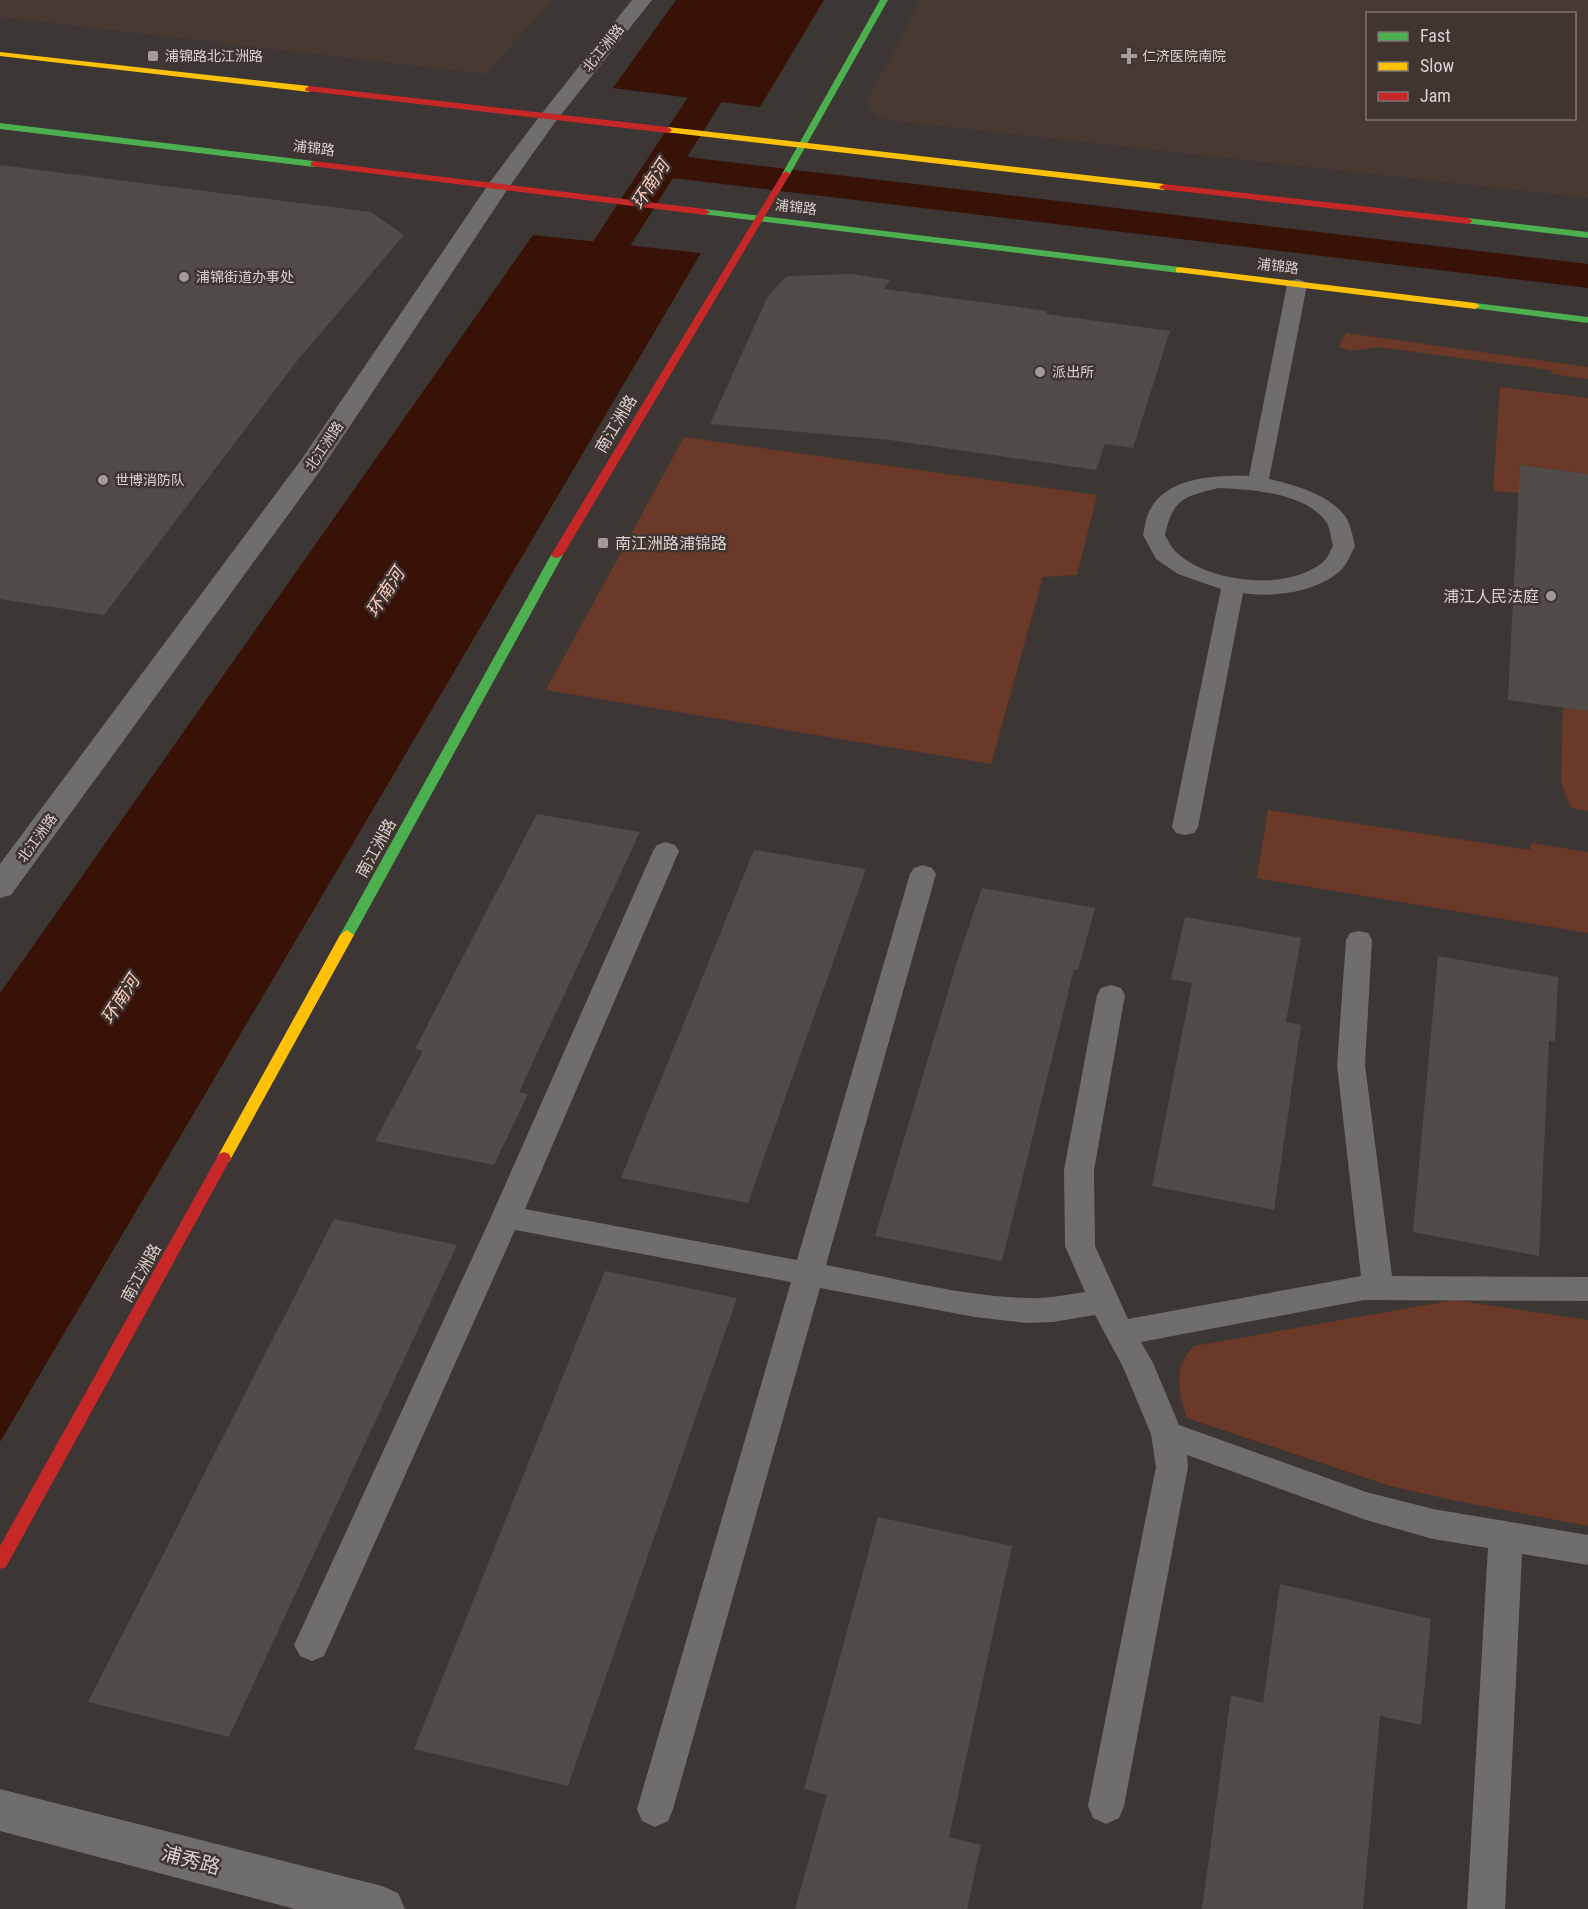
<svg xmlns="http://www.w3.org/2000/svg" width="1588" height="1909" viewBox="0 0 1588 1909" font-family="'Roboto Condensed','Noto Sans SC',sans-serif">
  <style>
    .built { fill: #493933; fill-rule: evenodd }
    .green { fill: #6a3928 }
    .water { fill: #381206 }
    .lines { fill: none; stroke-linecap: round; stroke-linejoin: round }
    .canal { fill: #381206; fill-rule: evenodd }
    .building { fill: #514c4a }
    .lane { fill: #6f6e6d; fill-rule: evenodd }
    .street { fill: #6f6e6d; fill-rule: evenodd }
    .fast { fill: #4caf50; fill-rule: evenodd }
    .slow { fill: #ffc107; fill-rule: evenodd }
    .jam { fill: #c62828; fill-rule: evenodd }
    .poi-dot { fill: #a29b99; stroke: #403531; stroke-width: 2 }
    .labels { text-anchor: middle; dominant-baseline: central; stroke-width: 5; stroke-linejoin: round; paint-order: stroke }
    .far-street-label { font-size: 14px; fill: #d9d2cf; stroke: #403531 }
    .far-poi-label { font-size: 14px; fill: #d9d2cf; stroke: #403531; text-anchor: start }
    .street-label { font-size: 16px; fill: #d9d2cf; stroke: #403531 }
    .poi-label { font-size: 16px; fill: #d9d2cf; stroke: #403531; text-anchor: start }
    .water-label { font-size: 18px; font-style: italic; fill: #fecebd; stroke: #403531 }
    .near-street-label { font-size: 20px; fill: #d9d2cf; stroke: #403531 }
  </style>
  <rect width="100%" height="100%" fill="#3c3634"/>
  <path class="built" d="M0 0H553L485 74 0 17Z
    M921 0H1588V198L895 121 875 115 869 107 868 99ZM1368 14H1574V118H1368Z"/>
  <path class="green" d="M1346 333 1588 367V379L1552 374 1551 370 1378 347 1352 351 1339 347Z
    M1500 387 1588 398V474L1520 465 1519 493 1493 491Z
    M684 437 1097 495 1077 575 1043 577 991 764 546 690Z
    M1563 707 1588 711V811L1571 808 1561 782Z
    M1268 810 1530 850 1531 843 1588 852V933L1257 878Z
    M1454 1300 1588 1320V1526L1452 1500 1390 1486 1187 1418C1178 1391 1173 1368 1194 1346Z"/>
  <path class="water" d="M676 0H824L760 107 613 88Z
    M533 235 701 253 0 1442V993Z"/>
  <g class="lines">
    <path class="canal" d="M752 0H786L687 157 1588 264V288L673 178 584 319 569 322 554 319 548 310Z"/>
  </g>
  <path class="building" d="M0 165 371 212 404 235 297 361 104 615 0 599Z
    M853 274 890 280 884 289 1047 311 1046 314 1170 331 1133 448 1105 444 1096 470 890 440 710 424 768 296 787 276Z
    M1520 465 1588 474V711L1508 700Z
    M537 814 640 832 519 1092 528 1094 494 1165 375 1141 423 1051 415 1049Z
    M754 850 866 869 748 1203 621 1178Z
    M982 888 1095 908 1078 970 1074 969 1002 1261 875 1236 956 965Z
    M1185 917 1301 938 1286 1022 1301 1025 1274 1210 1152 1186 1192 983 1171 979Z
    M1438 956 1558 977 1555 1042 1549 1041 1539 1256 1413 1232Z
    M334 1219 457 1245 229 1737 88 1702Z
    M605 1271 737 1298 568 1786 414 1749Z
    M878 1517 1012 1546 949 1837 981 1845 967 1909H795L827 1795 804 1789Z
    M1280 1584 1431 1619 1421 1725 1380 1716 1363 1909H1202L1231 1695 1263 1703Z"/>
  <g class="lines">
    <path class="lane" d="M1297 279 1304 281 1307 285 1269 479C1295 485 1332 495 1347 519 1351 527 1353 538 1355 546 1351 554 1347 564 1341 570 1318 592 1273 598 1243 593L1198 827 1194 833 1185 835 1176 833 1172 827 1221 589 1178 574 1156 559 1143 535C1145 528 1145 519 1149 512 1165 477 1215 475 1249 476L1287 285 1290 281ZM1218 488C1250 489 1307 493 1327 523 1330 529 1331 539 1333 546 1330 551 1328 558 1323 562 1288 592 1207 583 1175 551 1171 547 1168 540 1165 535 1173 498 1184 497 1218 488Z
      M666 842 675 845 679 851 525 1209 797 1260 910 874 914 868 923 865 932 868 936 874 826 1265C891 1277 960 1296 1026 1298 1046 1299 1066 1295 1085 1292L1065 1246 1064 1170 1097 995 1101 988 1111 985 1121 988 1125 995 1094 1170 1095 1246 1128 1319 1361 1276 1337 1065 1346 940 1350 933 1359 931 1368 933 1372 940 1365 1065 1392 1276 1588 1277V1301L1364 1300 1141 1342 1153 1363 1179 1425 1366 1492 1433 1509 1588 1535V1565L1522 1554 1505 1909H1467L1488 1548 1433 1539 1366 1520 1187 1455 1188 1467 1124 1806 1119 1818 1106 1824 1093 1818 1088 1806 1156 1467 1151 1434 1123 1367 1095 1315 1053 1322 1026 1323 975 1317 820 1288 673 1809 668 1821 655 1827 642 1821 637 1809 791 1282 515 1230 324 1656 312 1661 300 1656 294 1645 491 1217 653 851 657 845Z"/>
    <path class="street" d="M632 0H652L556 121 507 190 320 471 11 895 0 898V864L301 460 490 182 542 113Z
      M0 1789 382 1886 398 1893 405 1909H295L0 1831Z"/>
    <path class="fast" d="M880 0H888L790 174 783 176 782 174Z
      M0 123 314 161 318 164 314 167 0 129Z
      M705 209 1179 267 1184 270 1179 273 702 214V210Z
      M1468 218 1588 232V238L1465 223 1463 221Z
      M1475 303 1588 317V323L1472 308V304Z
      M557 552 563 555 354 935 347 940 342 938 340 935 551 555Z"/>
    <path class="slow" d="M0 52 309 86 313 89 309 92 0 56Z
      M668 127 1164 184 1169 187 1164 190 665 132 664 130Z
      M1179 267 1475 303 1480 306 1475 309 1176 272V268Z
      M347 930 354 935 229 1162H219L217 1158 219 1154 340 935Z"/>
    <path class="jam" d="M309 86 668 127 672 130 668 133 306 91 305 89Z
      M314 161 705 209 710 212 705 215 311 166V162Z
      M786 171 790 174 563 555 557 558 553 557 551 555 782 174Z
      M1164 184 1468 218 1473 221 1468 224 1161 189 1159 187Z
      M224 1152 229 1154 231 1158 6 1567 0 1569V1546L219 1154Z"/>
  </g>
  <g class="poi-dot">
    <rect x="147" y="50" width="12" height="12" rx="3"/>
    <path d="M1126 47h6v6h6v6h-6v6h-6v-6h-6v-6h6z"/>
    <circle cx="184" cy="277" r="6"/>
    <circle cx="1040" cy="372" r="6"/>
    <circle cx="103" cy="480" r="6"/>
    <rect x="597" y="537" width="12" height="12" rx="3"/>
    <circle cx="1551" cy="596" r="6"/>
  </g>
  <g class="labels">
    <g class="far-street-label">
      <text transform="translate(603 48) rotate(-51)">北江洲路</text>
      <text transform="translate(314 148) rotate(7)">浦锦路</text>
      <text transform="translate(796 207) rotate(7)">浦锦路</text>
      <text transform="translate(1278 266) rotate(7)">浦锦路</text>
      <text transform="translate(324 446) rotate(-56)">北江洲路</text>
      <text transform="translate(37 838) rotate(-54)">北江洲路</text>
    </g>
    <g class="far-poi-label">
      <text x="165" y="56">浦锦路北江洲路</text>
      <text x="1142" y="56">仁济医院南院</text>
      <text x="196" y="277">浦锦街道办事处</text>
      <text x="1052" y="372">派出所</text>
      <text x="115" y="480">世博消防队</text>
    </g>
    <g class="street-label">
      <text transform="translate(616 424) rotate(-59)">南江洲路</text>
      <text transform="translate(376 848) rotate(-61)">南江洲路</text>
      <text transform="translate(141 1273) rotate(-61)">南江洲路</text>
    </g>
    <g class="poi-label">
      <text x="615" y="543">南江洲路浦锦路</text>
      <text x="1539" y="596" text-anchor="end">浦江人民法庭</text>
    </g>
    <g class="water-label">
      <text transform="translate(650 184) rotate(-57)">环南河</text>
      <text transform="translate(385 592) rotate(-57)">环南河</text>
      <text transform="translate(120 999) rotate(-57)">环南河</text>
    </g>
    <g class="near-street-label">
      <text transform="translate(191 1860) rotate(15)">浦秀路</text>
    </g>
  </g>
  <rect x="1366" y="12" width="210" height="108" fill="#403531" stroke="#7d7470" stroke-width="1.5"/>
  <rect x="1378" y="32" width="30" height="9" fill="#4caf50" stroke="#7d7470" stroke-width="1.5"/>
  <text x="1420" y="42" font-size="18" fill="#d9d2cf">Fast</text>
  <rect x="1378" y="62" width="30" height="9" fill="#ffc107" stroke="#7d7470" stroke-width="1.5"/>
  <text x="1420" y="72" font-size="18" fill="#d9d2cf">Slow</text>
  <rect x="1378" y="92" width="30" height="9" fill="#c62828" stroke="#7d7470" stroke-width="1.5"/>
  <text x="1420" y="102" font-size="18" fill="#d9d2cf">Jam</text>
</svg>
